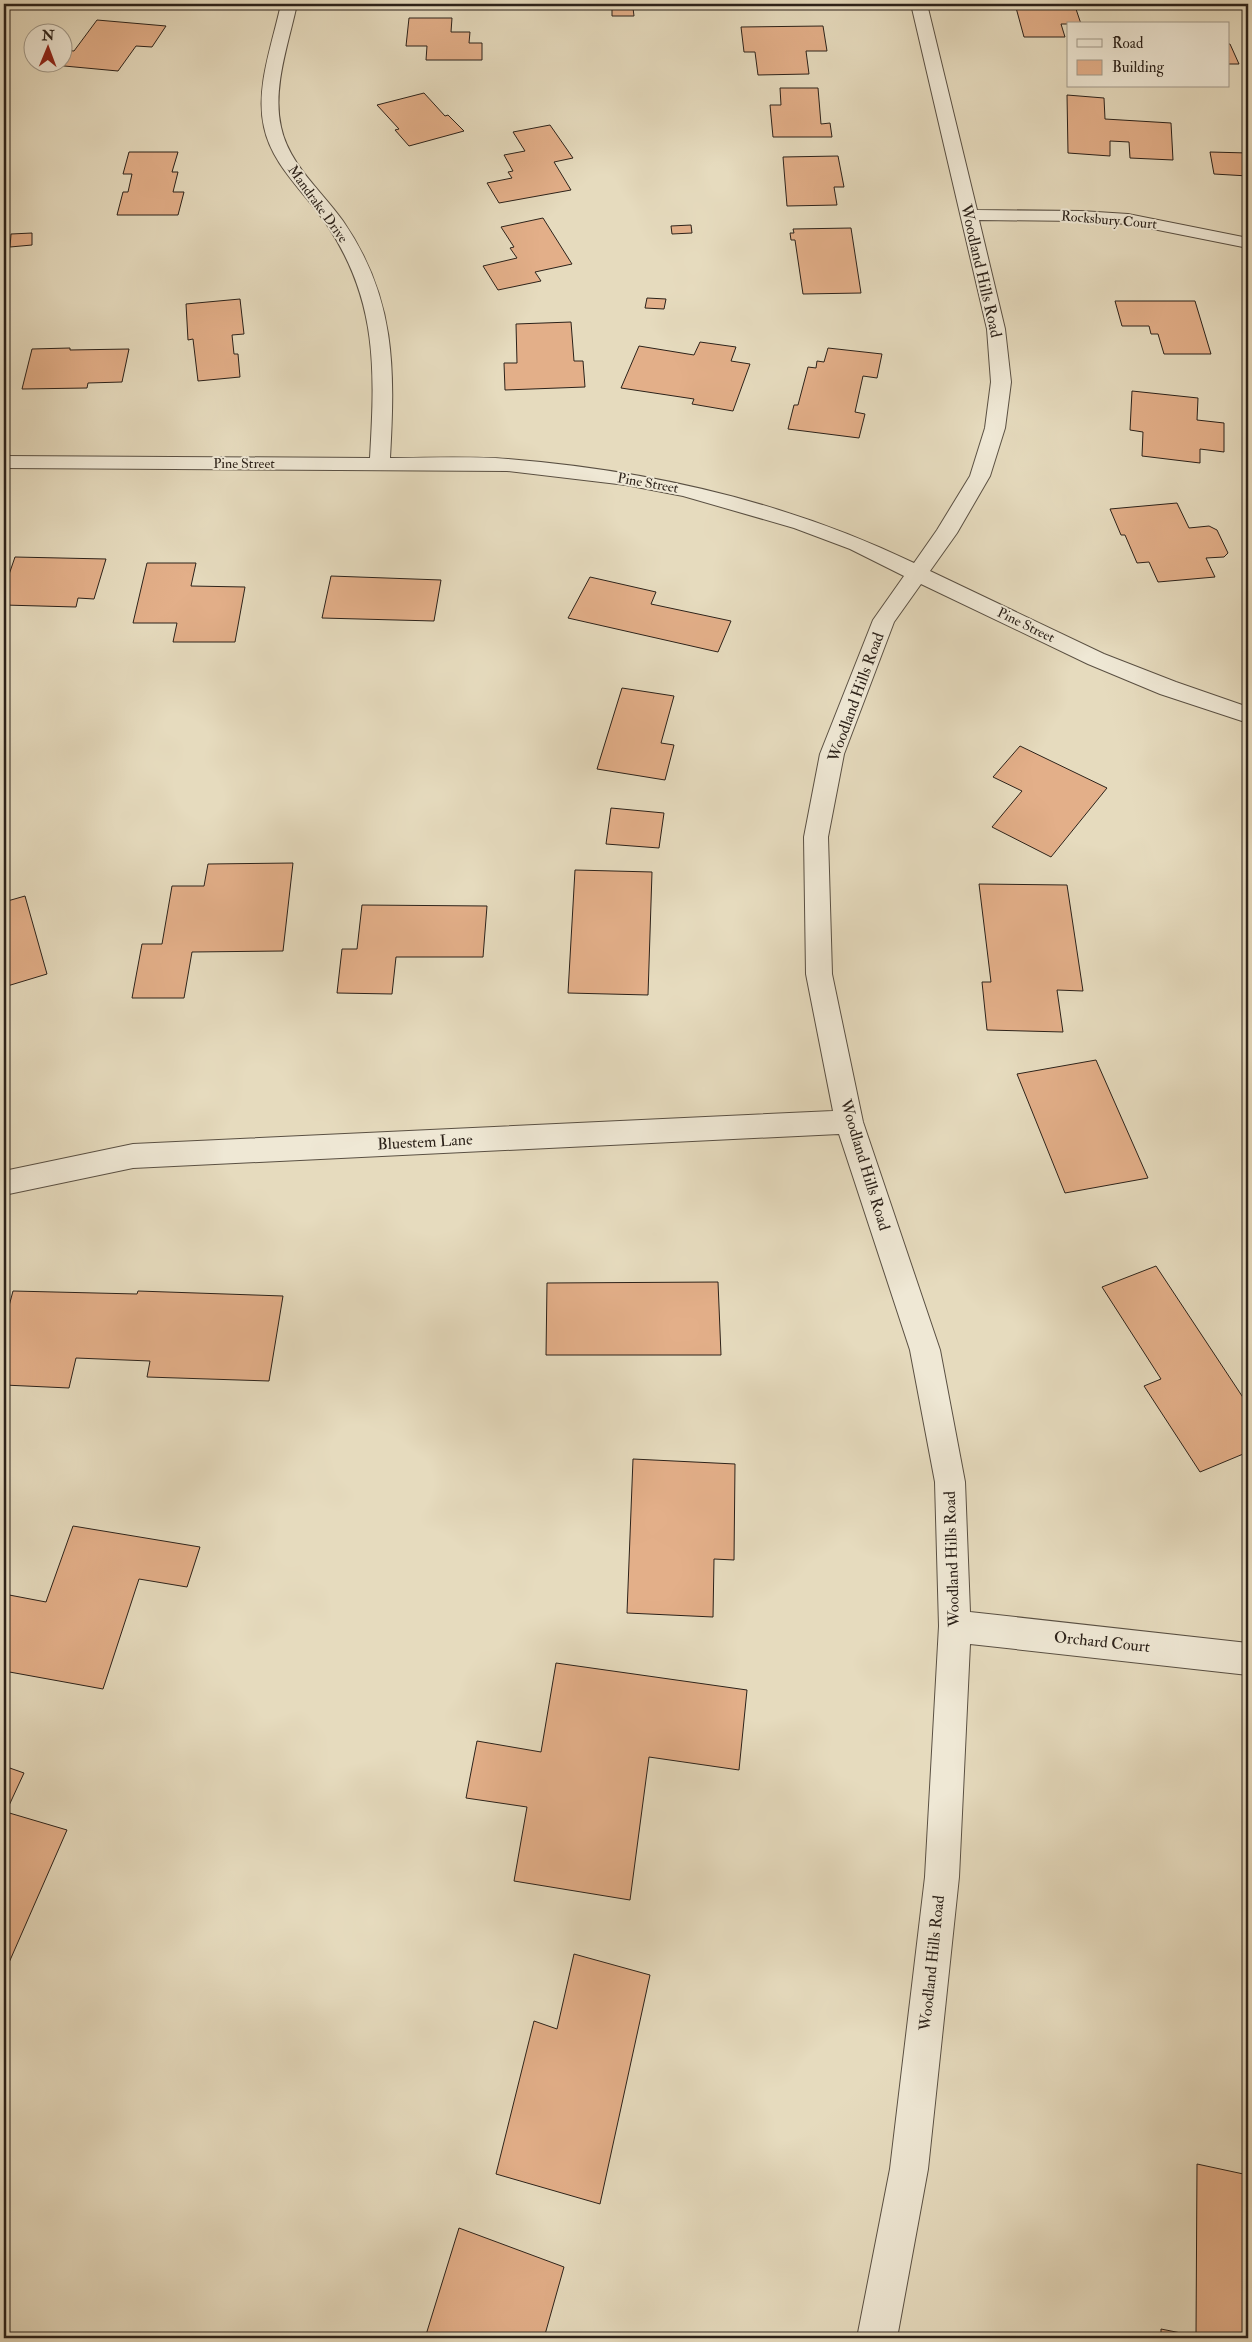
<svg xmlns="http://www.w3.org/2000/svg" width="1252" height="2342" viewBox="0 0 1252 2342" font-family="'IM FELL Double Pica',serif">
  <style>
    .building { fill: #e3af89; stroke: #2c221a }
    .lines { fill: none; stroke-linecap: round; stroke-linejoin: round }
    .minor-casing { stroke: #5a5043; stroke-width: 2 }
    .minor { fill: #efe8d5; fill-rule: evenodd }
    .labels { text-anchor: middle; dominant-baseline: central; stroke-width: 4; stroke-linejoin: round; paint-order: stroke }
    .far-street-label { font-size: 14px; fill: #2c221a; stroke: #efe8d5 }
    .street-label { font-size: 16px; fill: #2c221a; stroke: #efe8d5 }
  </style>
  <rect width="100%" height="100%" fill="#e6dbbe"/>
  <filter id="stains"><feTurbulence type="fractalNoise" baseFrequency=".004" numOctaves="4"/><feColorMatrix values="0 0 0 0 .2 0 0 0 0 .09 0 0 0 0 .02 0 0 0 .5 -.17"/></filter>
  <radialGradient id="worn" r=".72"><stop offset=".6" stop-color="#630" stop-opacity="0"/><stop offset="1" stop-color="#630" stop-opacity=".3"/></radialGradient>
  <path class="building" d="M1015 4H1066L1067 9H1076L1081 24H1061L1065 37H1024Z
    M1204 4H1233L1236 9H1206Z
    M633 8 634 16H612V9Z
    M409 18H452L451 32H470L469 43H482V60H426L427 46H406Z
    M97 20 166 26 152 47 136 46 118 71 32 63 62 62V50L74 51Z
    M823 26 827 51H806L809 74 758 75 755 52H744L741 27Z
    M1228 44H1230L1239 64H1228Z
    M780 88H818L821 124 830 123 832 137H773L770 105H781Z
    M424 93 445 116 448 115 464 131 409 146 395 130 399 129 377 105Z
    M1067 95 1104 98 1105 119 1171 123 1173 160 1130 158 1129 142 1110 141V156L1068 153Z
    M550 125 573 158 554 162 571 190 499 203 487 183 512 178 508 172 513 171 504 155 525 151 513 132Z
    M129 152H178L172 172H178L173 192H184L178 215H117L123 192H128L132 174H123Z
    M1210 152 1248 153V176L1214 174Z
    M838 156 844 187H834L837 205 787 206 783 157Z
    M543 218 572 264 535 272 541 281 498 290 483 266 517 258 510 248 514 247 501 227Z
    M691 225 692 233 672 234 671 226Z
    M851 228 861 293 803 294 795 240H791L790 233H794L793 229Z
    M32 233V245L10 247 11 234Z
    M647 298 666 299 664 309 645 308Z
    M240 299 244 334 232 335 234 354H238L240 377 198 381 193 339 188 340 186 304Z
    M1115 301H1195L1211 354H1164L1158 334H1151L1149 326H1122Z
    M571 322 574 361H583L585 387 505 390 504 363H517L516 324Z
    M700 342 736 347 731 361 750 364 733 411 692 404 694 399 621 388 639 346 694 355Z
    M70 348V350L129 349 122 382 88 383 87 388 22 389 32 349Z
    M828 348 882 354 877 378 863 376 855 412 865 414 859 438 788 429 794 405H798L808 367 816 368 817 361 824 362Z
    M1132 391 1198 398 1197 420 1224 423V452L1200 449V463L1142 456 1143 432 1130 430Z
    M1177 503 1189 528 1209 526 1217 530 1228 553 1224 557 1206 558 1215 577 1158 582 1149 562 1137 563 1125 535H1121L1110 509Z
    M15 557 106 559 94 599 78 598 76 607 4 605V589Z
    M147 563H196L191 586 245 587 235 642H173L177 623H133Z
    M331 576 441 580 434 621 322 618Z
    M590 577 656 592 651 604 731 621 718 652 568 618Z
    M622 688 674 696 661 743 674 745 665 780 597 769Z
    M1020 746 1107 788 1051 857 992 827 1022 791 993 777Z
    M611 808 664 813 659 848 606 844Z
    M293 863 283 951 192 952 184 998H132L142 944H162L172 886H204L208 864Z
    M575 870 652 872 648 995 568 993Z
    M979 884 1067 885 1083 991 1057 990 1063 1032 987 1030 982 982H991Z
    M25 896 47 974 4 987V902Z
    M362 905 487 906 483 957H396L392 994 337 993 342 949H357Z
    M1096 1060 1148 1178 1065 1193 1017 1074Z
    M1156 1266 1248 1405V1452L1200 1472 1144 1386 1161 1379 1102 1287Z
    M718 1282 721 1355H546L547 1283Z
    M13 1291 137 1294 138 1291 283 1296 269 1381 147 1377 150 1361 76 1358 69 1388 4 1385V1325Z
    M633 1459 735 1464 734 1560 714 1559 713 1617 627 1613Z
    M73 1526 200 1547 187 1587 139 1579 103 1689 4 1671V1594L46 1602Z
    M556 1663 747 1690 739 1770 649 1757 630 1900 514 1881 527 1807 466 1798 477 1741 541 1752Z
    M4 1766 24 1773 6 1812 67 1830 4 1974Z
    M574 1954 650 1975 600 2204 496 2174 534 2021 557 2029Z
    M1197 2164 1248 2175V2338H1161V2329L1196 2336Z
    M459 2228 564 2267 544 2338H425Z"/>
  <g class="lines">
    <g class="minor-casing">
      <path id="minor" d="M281 4H297C289 42 272 88 281 127 289 165 322 191 343 221 396 298 395 369 390 458 429 458 469 456 508 459 648 470 787 502 914 563L937 530 970 476 985 428 991 382 987 329 911 4H927L977 210 1081 211 1128 214 1248 238V248L1128 224 1081 221 979 220 1005 329 1011 382 1005 428 990 476 957 533 930 571 1104 654 1176 682 1248 707V723L1160 694 1088 664 921 584 894 622 844 754 828 837 832 974 863 1122 940 1350 965 1482 970 1612 1248 1643V1675L970 1644 959 1877 928 2169 897 2338H857L890 2169 925 1877 939 1626 935 1482 910 1350 839 1134 133 1168 4 1195V1171L133 1144 833 1111 806 974 804 837 820 754 873 620 904 576 850 549 794 528 683 496 626 485 507 471 4 468V456L370 458C375 371 378 301 327 225 306 193 272 166 264 127 255 88 273 42 281 4Z"/>
    </g>
    <use href="#minor" class="minor"/>
  </g>
  <g class="labels">
    <g class="far-street-label">
      <text transform="translate(318 204) rotate(54)">Mandrake Drive</text>
      <text transform="translate(1109 220) rotate(5)">Rocksbury Court</text>
      <text x="244" y="463">Pine Street</text>
      <text transform="translate(648 483) rotate(10)">Pine Street</text>
      <text transform="translate(1026 625) rotate(26)">Pine Street</text>
    </g>
    <g class="street-label">
      <text transform="translate(981 271) rotate(77)">Woodland Hills Road</text>
      <text transform="translate(856 697) rotate(-70)">Woodland Hills Road</text>
      <text transform="translate(425 1142) rotate(-3)">Bluestem Lane</text>
      <text transform="translate(865 1165) rotate(73)">Woodland Hills Road</text>
      <text transform="translate(952 1559) rotate(-92)">Woodland Hills Road</text>
      <text transform="translate(1102 1642) rotate(6)">Orchard Court</text>
      <text transform="translate(932 1963) rotate(-84)">Woodland Hills Road</text>
    </g>
  </g>
  <rect width="1252" height="2342" fill="none" stroke="#e6dbbe" stroke-width="20"/>
  <rect x="5" y="5" width="1242" height="2332" fill="none" stroke="#2c221a" stroke-width="2.5"/>
  <rect x="10" y="10" width="1232" height="2322" fill="none" stroke="#2c221a"/>
  <rect x="1067" y="22" width="162" height="65" fill="#efe8d5" stroke="#a1998a"/>
  <rect x="1077" y="39" width="25" height="8" fill="#efe8d5" stroke="#a1998a"/>
  <text x="1112" y="48" font-size="15" fill="#2c221a">Road</text>
  <rect x="1077" y="60" width="25" height="15" fill="#e3af89" stroke="#a1998a"/>
  <text x="1112" y="72" font-size="15" fill="#2c221a">Building</text>
  <g transform="translate(48 48) rotate(1)"><circle r="24" fill="#efe8d5" stroke="#a1998a"/>
  <path d="M0-4L9 19L0 12L-9 19Z" fill="#8f2418"/>
  <text y="-8" font-size="14" font-weight="bold" text-anchor="middle" fill="#2c221a">N</text>
  </g>
  <rect width="100%" height="100%" filter="url(#stains)"/>
  <rect width="100%" height="100%" fill="url(#worn)"/>
</svg>
